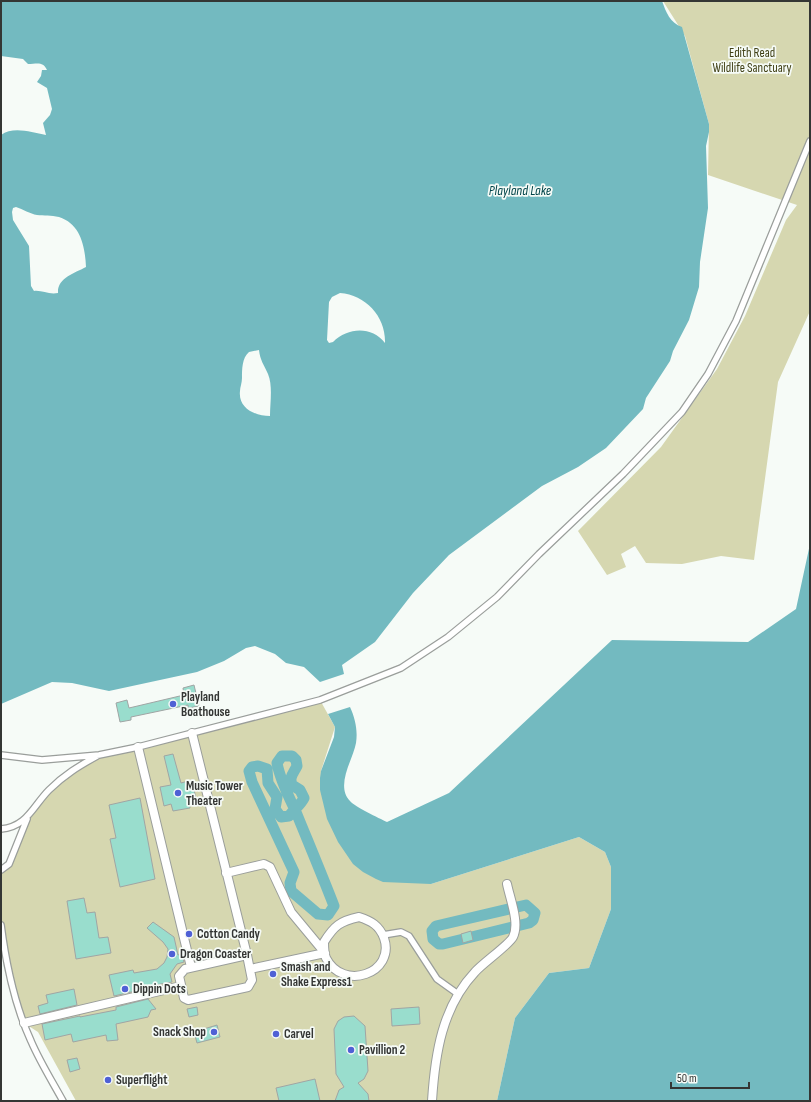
<svg xmlns="http://www.w3.org/2000/svg" width="811" height="1102" viewBox="0 0 811 1102" font-family="'Sofia Sans Condensed',sans-serif">
  <style>
    .green { fill: #d6d7b0 }
    .water { fill: #73bac0; fill-rule: evenodd }
    .lines { fill: none; stroke-linecap: round; stroke-linejoin: round }
    .canal { stroke: #73bac0; stroke-width: 11 }
    .building { fill: #99ddcd; stroke: #a0a5a4 }
    .service-casing { stroke: #9a9e9b; stroke-width: 8 }
    .pedestrian-casing { stroke: #9a9e9b; stroke-width: 10 }
    .service { stroke: #fff; stroke-width: 5.5 }
    .pedestrian { stroke: #fff; stroke-width: 8 }
    .poi-dot { fill: #4f60d5; stroke: #f6fbf7; stroke-width: 1.5 }
    .labels { text-anchor: middle; dominant-baseline: central; stroke-width: 3.5; stroke-linejoin: round; paint-order: stroke }
    .park-label { font-size: 13px; fill: #404016; stroke: #f6fbf7 }
    .poi-label { font-size: 13px; font-weight: bold; fill: #343634; stroke: #f6fbf7; text-anchor: start }
    .water-label { font-size: 14px; font-style: italic; fill: #004449; stroke: #f6fbf7 }
  </style>
  <rect width="100%" height="100%" fill="#f6fbf7"/>
  <path class="green" d="M663 1H810V311L778 382 754 560 721 556 682 564 646 563 635 546 621 554 626 567 607 575 578 531 661 447 717 369 745 316 786 220 797 205 708 175 709 124 685 36Z
    M320 700 335 727 321 771 320 790 431 884 579 837 605 852 611 867V909L589 968 549 973 515 1018 497 1101H76L38 1032 24 1023 20 1015 1 923V870L9 864 29 815 49 790 99 755Z"/>
  <path class="water" d="M1 1H662C666 12 670 23 682 27L709 124V132L706 146 708 208 700 262 699 287 689 320 673 351 670 361 646 398 643 409 606 448 578 467 542 486 449 555 413 593 375 642 342 665 344 674 320 682 304 667 286 663 275 654 255 646 246 648 224 661 197 672 109 691 72 683 52 682 1 704V135C13 126 31 132 46 135L43 123 50 115 52 109 47 88 37 82 41 76 42 70H47C43 61 37 64 28 64L23 59 1 56ZM16 207C23 209 30 214 37 215 44 216 51 215 59 217 81 224 85 247 86 267 75 273 57 278 58 293 49 295 42 290 34 291L31 286 29 246 13 220 12 212 13 208ZM340 293C366 295 386 317 385 343 372 326 348 327 333 342L329 343 327 340 329 302 332 297ZM259 350C260 360 264 365 268 374 273 386 270 403 270 416 255 416 238 408 240 391 240 387 242 383 242 378 242 369 242 358 249 352Z
    M810 544V1101H497L515 1018 549 973 589 968 611 909V867L605 852 579 837 431 884 383 882 376 879 363 872 353 864 338 842 327 819 320 790V778L321 771 334 737 335 727 328 714 350 707C355 718 358 730 356 743 353 760 335 785 350 801 355 807 379 818 387 822L449 793 612 640 748 642 796 609Z"/>
  <g class="lines">
    <path class="canal" d="M252 782 249 771 252 767 258 766 267 769 268 783 277 797 275 809 281 817 289 816C294 809 300 806 304 798L300 790 292 785C289 777 293 774 297 766L296 760 292 756H282L277 763C280 780 289 797 296 812 309 844 322 875 334 906L328 915 318 914 291 891 290 883 294 872 252 782
      M526 905 535 913 533 920 529 923 443 944H439L433 939 432 931 436 926Z"/>
  </g>
  <path class="building" d="M194 685 199 706 188 708V705L131 717V720L120 722 116 703 127 700 129 708 184 695 183 688Z
    M173 754 181 783 192 780 196 799 189 800 190 808 173 811 171 804 164 806 160 787 171 785 164 756Z
    M140 798 155 879 120 887 110 839 116 838 109 805Z
    M84 898 87 913 95 912 99 938 108 937 111 953 76 959 67 901Z
    M153 922 174 937 178 955 182 954 184 962 177 964 170 974 172 982 139 988 140 990 114 996 109 975 133 970 134 973 157 969 164 963 167 957 168 949 163 942 147 928Z
    M471 931 473 940 463 943 461 934Z
    M74 989 77 1005 40 1014 38 1006 48 1003 46 995Z
    M148 999 156 1009 151 1010 148 1017 116 1024 118 1040 107 1041 106 1035 73 1042 71 1034 45 1040 42 1024 80 1016V1017L116 1010V1007Z
    M197 1007 198 1015 189 1017 187 1009Z
    M419 1007 420 1024 392 1026 391 1009Z
    M354 1016 365 1026 368 1071 364 1079 358 1083 368 1094 369 1101H335L339 1090 344 1087 336 1074 334 1029 338 1021 344 1017Z
    M217 1025 220 1037 197 1043 194 1032Z
    M77 1058 80 1069 70 1072 67 1060Z
    M315 1079 320 1101H279L276 1088Z"/>
  <g class="lines">
    <g class="service-casing">
      <path id="service" d="M1 755 42 760 99 755 138 747 320 700 401 668 448 637 497 597 539 554 623 474 682 412 708 374 736 321 810 141
        M1 829C27 827 33 806 49 790 64 775 79 766 97 756
        M1 870 9 864 27 819
        M1 925C6 964 14 1004 31 1041 40 1062 52 1081 63 1101
        M383 935 401 932 409 936 437 979 458 994"/>
    </g>
    <g class="pedestrian-casing">
      <path id="pedestrian" d="M192 733 247 955
        M138 747 191 967
        M226 873 264 864 270 867 291 912 325 953 250 969
        M359 917C371 921 379 925 384 938 396 973 343 992 326 958 324 953 324 947 324 942 334 926 340 921 359 917Z
        M247 955 252 980 248 987 188 1000 184 998 179 976 185 969Z
        M24 1023 181 986
        M432 1101C435 1054 442 1007 475 972 483 963 510 944 513 937 520 923 510 899 507 884"/>
    </g>
    <use href="#service" class="service"/>
    <use href="#pedestrian" class="pedestrian"/>
  </g>
  <g class="poi-dot">
    <circle cx="173" cy="704" r="4"/>
    <circle cx="178" cy="793" r="4"/>
    <circle cx="189" cy="934" r="4"/>
    <circle cx="172" cy="954" r="4"/>
    <circle cx="273" cy="974" r="4"/>
    <circle cx="125" cy="989" r="4"/>
    <circle cx="214" cy="1032" r="4"/>
    <circle cx="276" cy="1034" r="4"/>
    <circle cx="351" cy="1050" r="4"/>
    <circle cx="108" cy="1080" r="4"/>
  </g>
  <g class="labels">
    <g class="park-label">
      <text x="752" y="53">Edith Read<tspan x="752" dy="15">Wildlife Sanctuary</tspan></text>
    </g>
    <g class="poi-label">
      <text x="181" y="697">Playland<tspan x="181" dy="15">Boathouse</tspan></text>
      <text x="186" y="786">Music Tower<tspan x="186" dy="15">Theater</tspan></text>
      <text x="197" y="934">Cotton Candy</text>
      <text x="180" y="954">Dragon Coaster</text>
      <text x="281" y="967">Smash and<tspan x="281" dy="15">Shake Express1</tspan></text>
      <text x="133" y="989">Dippin Dots</text>
      <text x="206" y="1032" text-anchor="end">Snack Shop</text>
      <text x="284" y="1034">Carvel</text>
      <text x="359" y="1050">Pavillion 2</text>
      <text x="116" y="1080">Superflight</text>
    </g>
    <g class="water-label">
      <text x="520" y="190">Playland Lake</text>
    </g>
  </g>
  <rect width="811" height="1102" fill="none" stroke="#343634" stroke-width="4"/>
  <path d="M671 1082v6h78v-6" fill="none" stroke="#343634" stroke-width="2"/>
  <text x="677" y="1082" font-size="12" fill="#343634" stroke="#f6fbf7" stroke-width="3" paint-order="stroke">50 m</text>
</svg>
